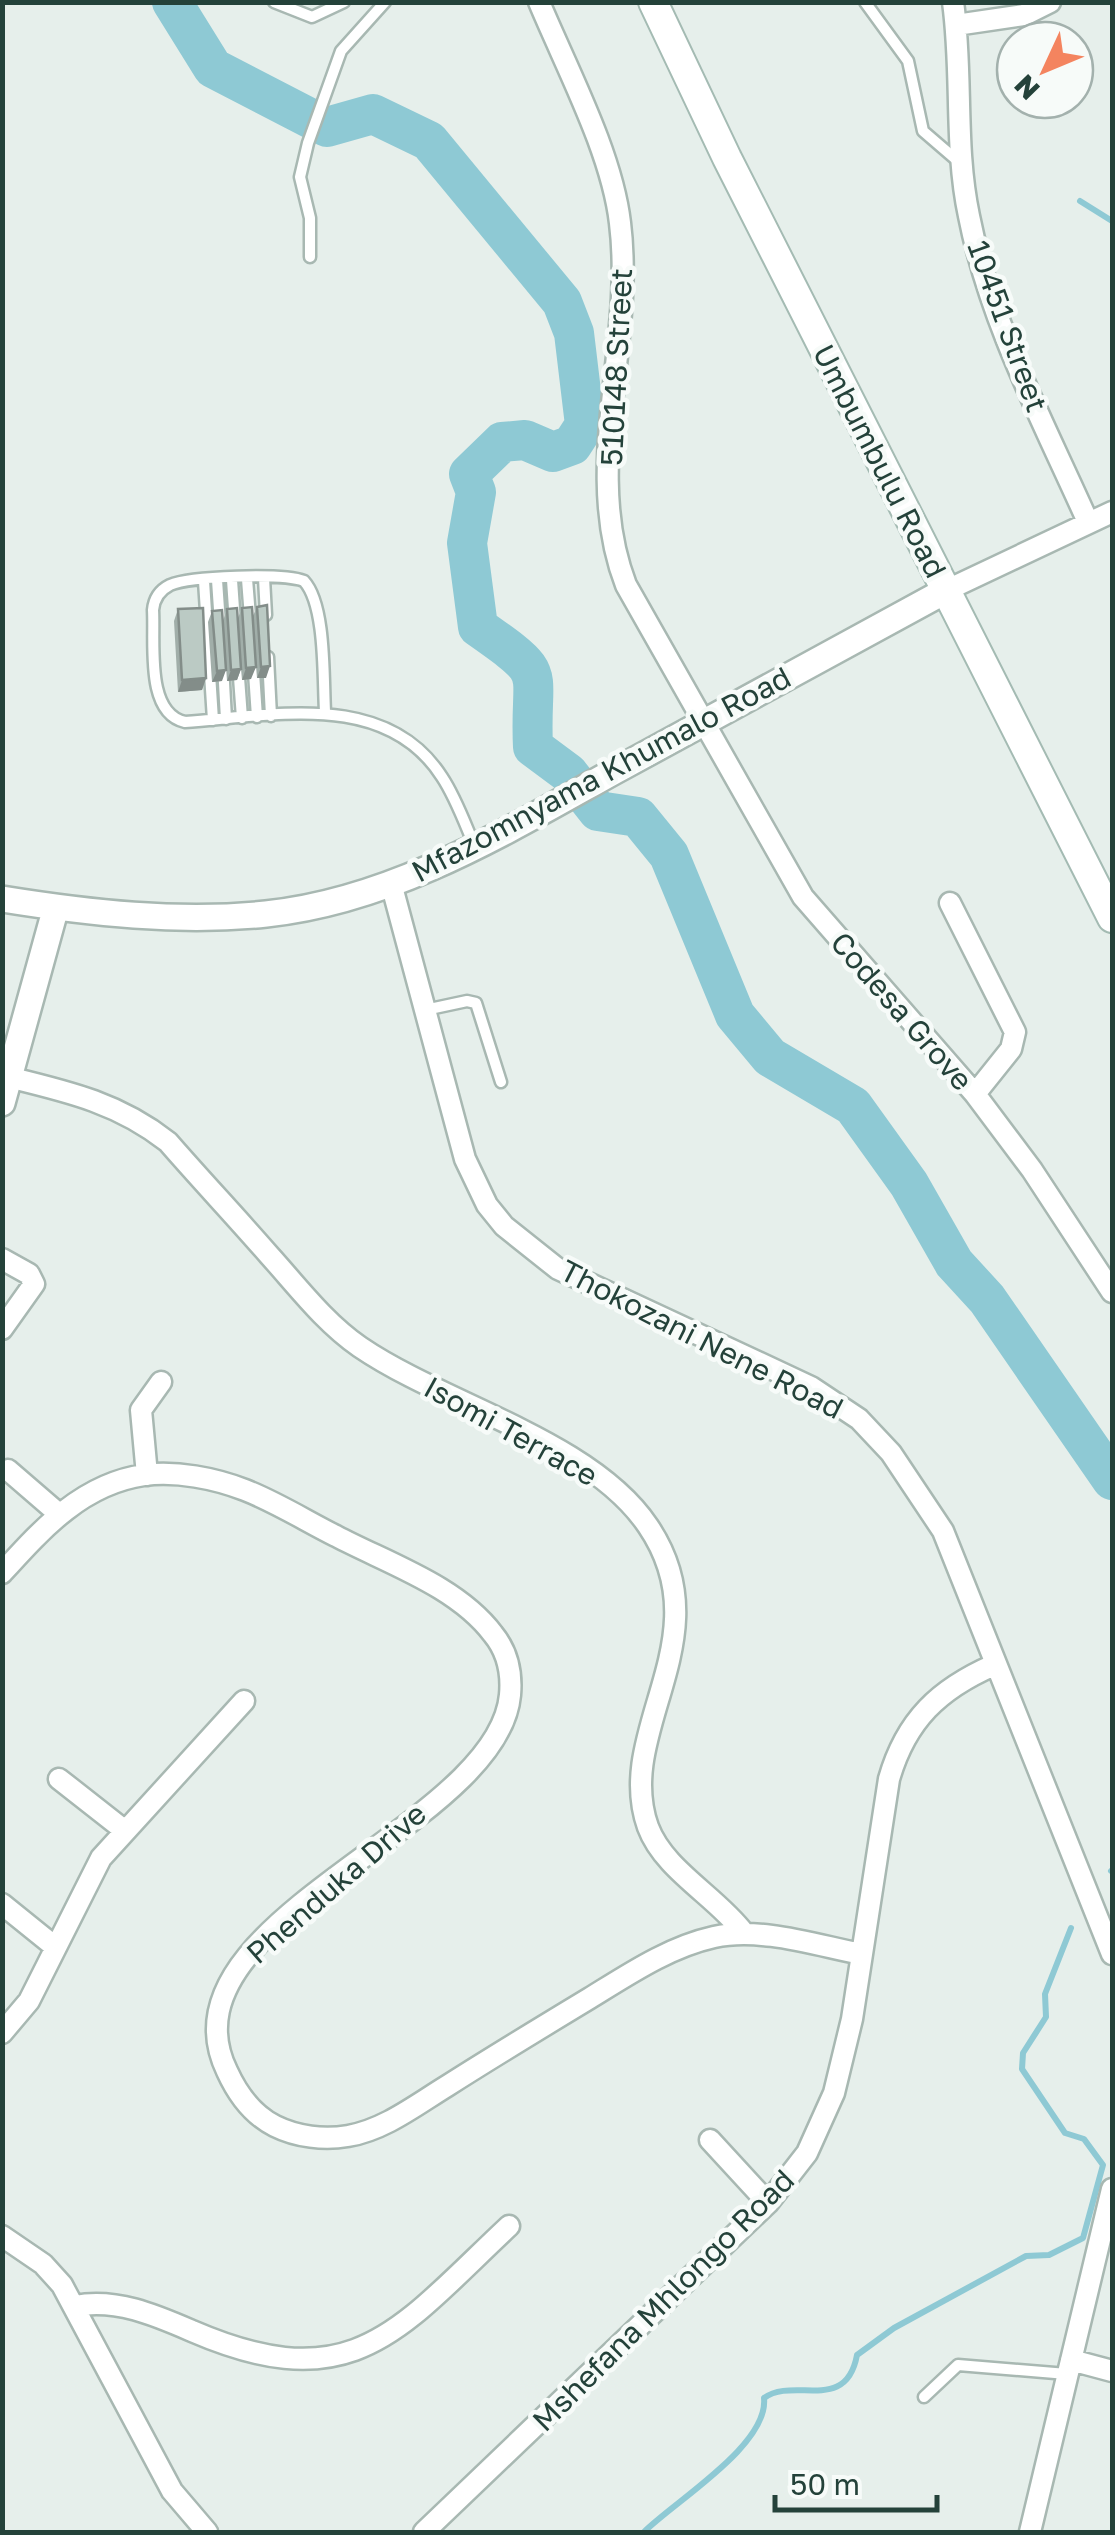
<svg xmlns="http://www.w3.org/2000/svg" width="1115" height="2535" viewBox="0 0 1115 2535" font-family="'Golos Text',sans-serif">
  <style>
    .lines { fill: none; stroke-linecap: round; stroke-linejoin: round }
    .stream { stroke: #8ec9d4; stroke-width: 6 }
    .river { stroke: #8ec9d4; stroke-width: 40 }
    .service-casing { stroke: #a8b8b2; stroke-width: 15 }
    .minor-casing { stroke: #a8b8b2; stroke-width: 25 }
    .tertiary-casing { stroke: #a8b8b2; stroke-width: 30 }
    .secondary-casing { stroke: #a4bbb3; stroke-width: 32 }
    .service { stroke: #fff; stroke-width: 10 }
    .minor { stroke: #fff; stroke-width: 20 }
    .tertiary { stroke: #fff; stroke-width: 25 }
    .secondary { stroke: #fff; stroke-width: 28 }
    .wall { fill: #a1aea9 }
    .shaded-wall { fill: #838d89 }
    .building { fill: #bbcac4; stroke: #838d89; stroke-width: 2.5 }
    .labels { text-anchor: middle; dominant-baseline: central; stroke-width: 9; stroke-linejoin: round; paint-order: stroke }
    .street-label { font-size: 30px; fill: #24423a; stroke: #f7fbf9 }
  </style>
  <rect width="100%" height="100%" fill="#e6efeb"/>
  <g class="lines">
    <path class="stream" d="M1080 201 1112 221
      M1111 1871 1112 1870
      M644 2532C675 2501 769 2445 764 2398 794 2376 846 2414 857 2355L894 2328 1026 2256 1049 2255 1083 2238 1103 2165 1084 2139 1065 2133 1022 2069 1023 2053 1046 2017 1045 1994 1071 1928"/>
    <path class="river" d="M172 2 213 68 327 127 373 114 429 141 562 302 574 333 585 425 572 445 553 452 525 440 502 442 469 474 476 492 467 543 478 627C552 679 529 665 533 747L568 773 598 811 638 817 669 855 735 1015 770 1057 853 1106 909 1184 954 1263 987 1299 1112 1480"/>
    <g class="service-casing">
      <path id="service" d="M274 2 312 17 344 2
        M865 2 908 61 923 131 959 162
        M310 257V218L300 177 308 143 341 51 385 2
        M264 578 266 615
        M247 579 250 617
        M217 580 220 624
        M232 580 235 623
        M204 581 213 720
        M268 657 271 716
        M253 658 257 717
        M238 664 242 718
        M223 665 226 719
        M325 711C323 678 326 605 304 581 284 573 190 576 170 585 160 590 154 599 153 610 155 643 145 713 185 722 272 716 386 689 442 777 456 798 465 824 475 847
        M425 1010 467 1001 476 1003 501 1082
        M924 2397 958 2365 1067 2374"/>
    </g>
    <g class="minor-casing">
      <path id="minor" d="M539 2C567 69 612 153 620 223 635 343 581 469 626 585L803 897 975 1094 1032 1170 1112 1292
        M953 2C963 73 954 146 969 216 990 323 1044 423 1088 522
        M956 25 1024 15 1050 2
        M945 591 1112 512
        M391 883 465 1159 487 1205 504 1226 558 1269 811 1387 859 1419 891 1453 943 1531 1112 1954
        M950 903 1015 1032 1011 1049 975 1094
        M12 1078C70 1092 120 1104 168 1142 201 1180 236 1217 269 1255 298 1287 324 1322 360 1347 445 1405 591 1441 648 1526 724 1638 613 1730 648 1827 664 1870 716 1896 744 1933
        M2 1259 29 1274 34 1284 2 1329
        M8 1470 59 1514
        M147 1475 141 1410 161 1382
        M2 1573C42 1529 82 1484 144 1475 177 1471 214 1478 245 1490 276 1502 306 1521 336 1536 387 1563 457 1586 493 1634 507 1651 512 1673 510 1695 498 1828 154 1921 227 2071 237 2093 253 2115 275 2126 297 2137 324 2140 348 2136 384 2130 416 2105 447 2086 494 2056 542 2027 590 1998 629 1974 669 1947 714 1937 761 1927 815 1945 861 1954
        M59 1779 124 1830
        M2 1904 54 1946
        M2 2033 29 2001 101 1858 244 1701
        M710 2140 768 2203
        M2 2236 43 2264 62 2285 172 2491 207 2532
        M75 2306C116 2298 155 2315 192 2331 354 2401 399 2329 509 2226
        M1071 2360 1112 2371
        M424 2532 768 2203 807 2153 834 2093 852 2019 889 1779C906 1720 939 1689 994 1665
        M1030 2532 1112 2189"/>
    </g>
    <g class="tertiary-casing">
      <path id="tertiary" d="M2 899C89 913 179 923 266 914 392 901 505 832 613 772 724 711 835 651 945 591
        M2 1103 56 907"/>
    </g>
    <g class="secondary-casing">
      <path id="secondary" d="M653 2 727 158 1112 918"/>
    </g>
    <use href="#service" class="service"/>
    <use href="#minor" class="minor"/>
    <use href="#tertiary" class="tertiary"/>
    <use href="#secondary" class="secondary"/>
  </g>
  <path class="wall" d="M257 607 266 678H257L253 630 251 679 242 680 241 669 237 680 227 681 223 621 227 609 238 618 242 608 252 618Z
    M178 609 206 678 202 690 178 692 174 621Z
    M212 611 222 681 212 682 208 622Z"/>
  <path class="shaded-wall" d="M270 666 266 678H257L261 667Z
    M256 667 251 679 242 680 246 668Z
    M241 669 237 680 227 681 231 670Z
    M226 670 222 681 212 682 217 671Z
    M206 678 202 690 178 692 182 680Z"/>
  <path class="building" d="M267 605 270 666 261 667 257 607Z
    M252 607 256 667 246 668 242 608Z
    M203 608 206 678 182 680 178 609Z
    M237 608 241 669 231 670 227 609Z
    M222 610 226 670 217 671 212 611Z"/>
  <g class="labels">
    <g class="street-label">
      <text transform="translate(1008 326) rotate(70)">10451 Street</text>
      <text transform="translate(616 367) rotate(-87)">510148 Street</text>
      <text transform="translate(880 461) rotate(63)">Umbumbulu Road</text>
      <text transform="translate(601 774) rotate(-28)">Mfazomnyama Khumalo Road</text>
      <text transform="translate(902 1011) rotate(49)">Codesa Grove</text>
      <text transform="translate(702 1339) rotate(27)">Thokozani Nene Road</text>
      <text transform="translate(511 1431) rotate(29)">Isomi Terrace</text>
      <text transform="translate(336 1883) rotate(-41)">Phenduka Drive</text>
      <text transform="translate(663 2300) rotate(-45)">Mshefana Mhlongo Road</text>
    </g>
  </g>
  <rect width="1115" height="2535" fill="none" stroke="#24423a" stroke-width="10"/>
  <g transform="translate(1045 70) rotate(226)"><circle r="48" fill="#f7fbf9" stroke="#a3b1ad" stroke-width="2.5"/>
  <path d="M0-8L18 38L0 25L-18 38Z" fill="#f4845f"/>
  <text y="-15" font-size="28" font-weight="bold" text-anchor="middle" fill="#24423a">N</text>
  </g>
  <path d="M775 2495v15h162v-15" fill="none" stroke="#24423a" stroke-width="5"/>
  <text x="790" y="2495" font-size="30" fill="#24423a" stroke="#f7fbf9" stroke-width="8" paint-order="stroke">50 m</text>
</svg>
